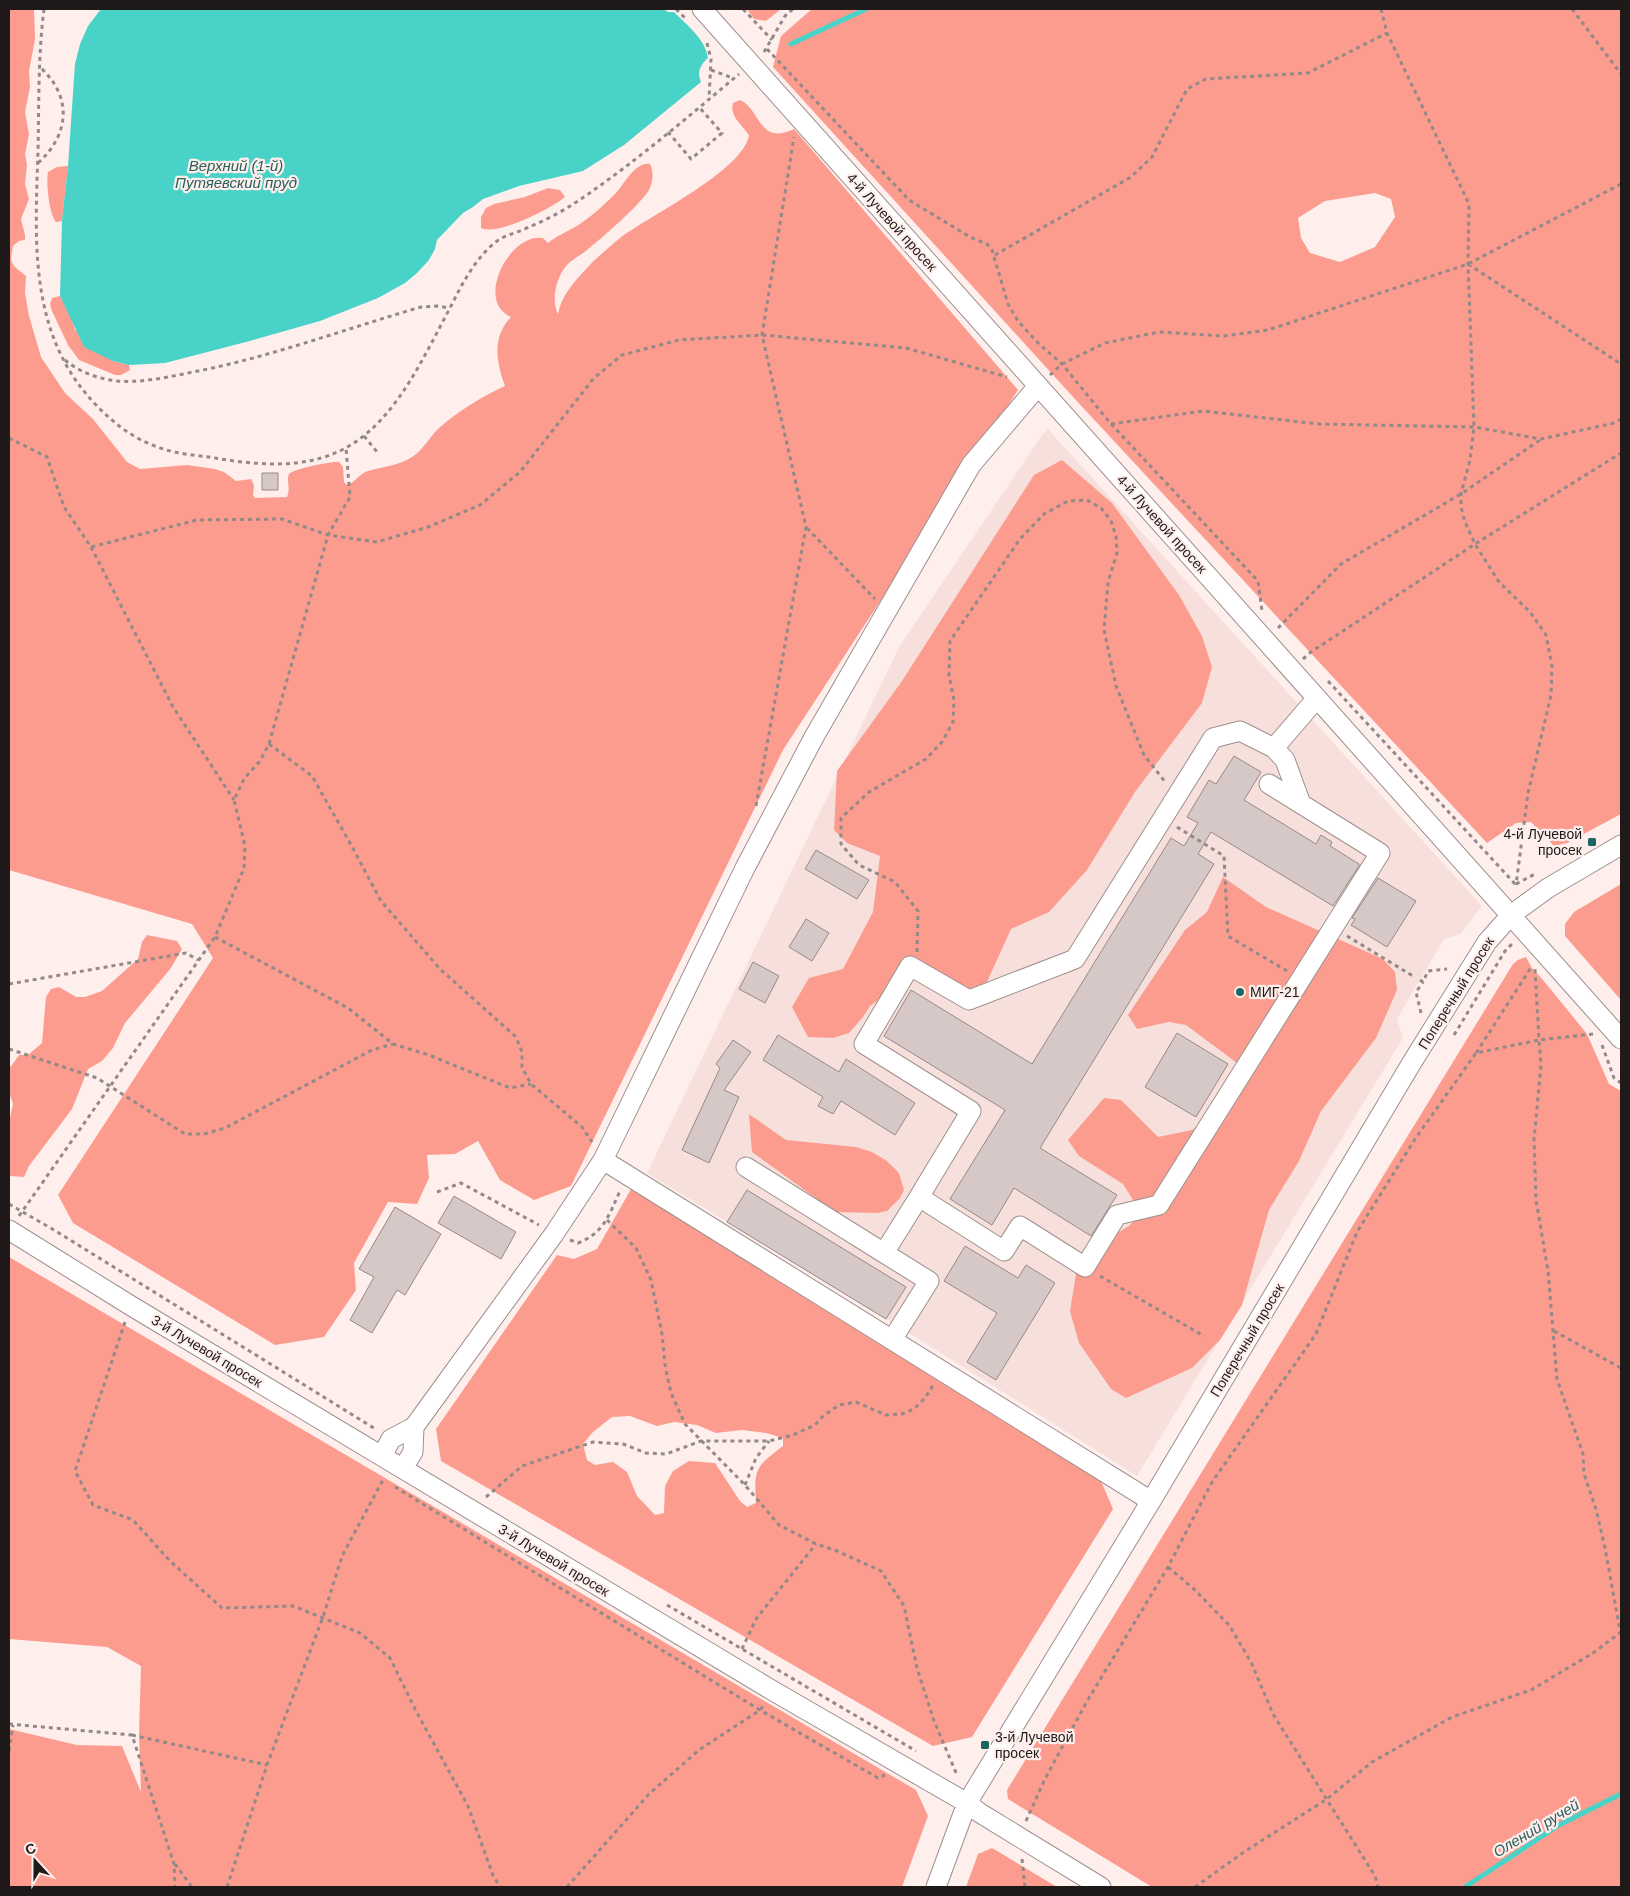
<svg xmlns="http://www.w3.org/2000/svg" width="1630" height="1896" viewBox="0 0 1630 1896" font-family="Arial,sans-serif">
  <style>
    .built { fill: #f7e0dc }
    .forest { fill: #fc9c8f; fill-rule: evenodd }
    .water { fill: #49d2c7 }
    .lines { fill: none; stroke-linecap: round; stroke-linejoin: round }
    .stream { stroke: #49d2c7; stroke-width: 5 }
    .building { fill: #d6c8c6; stroke: #968987 }
    .minor-casing { stroke: #9d8f8d; stroke-width: 21 }
    .path { stroke: #938987; stroke-width: 3; stroke-dasharray: 4 4; stroke-linecap: butt }
    .minor { stroke: #fff; stroke-width: 19 }
    .poi-dot { fill: #1a6660; stroke: #feefed; stroke-width: 2 }
    .labels { text-anchor: middle; dominant-baseline: central; stroke-width: 4.5; stroke-linejoin: round; paint-order: stroke }
    .street-label { font-size: 14px; fill: #1f1a19; stroke: #feefed }
    .poi-label { font-size: 14px; fill: #1f1a19; stroke: #feefed; text-anchor: start }
    .water-label { font-size: 15px; font-style: italic; fill: #285f5a; stroke: #feefed }
  </style>
  <rect width="100%" height="100%" fill="#feefed"/>
  <path class="built" d="M1047 428 1482 906 1460 934 1444 939 1397 1019 1403 1038 1137 1476 899 1327 647 1173 899 647Z"/>
  <path class="forest" d="M9 9H34L35 39 29 71 30 87 25 112 29 134 25 154 27 165 25 184 29 199 21 219 25 235V240L19 241 13 246C9 266 12 264 26 276L25 293 29 316 41 357 65 393 93 419 127 462 140 469 187 465 215 469 224 472 236 481 251 479 254 485 253 495 255 498 287 497C291 488 286 480 289 474 292 469 332 461 339 462L343 467 344 482 347 485C354 483 358 476 365 472 380 467 398 466 412 457 423 450 429 438 438 429 458 411 481 397 505 386 496 361 492 337 511 317 474 301 510 232 543 238L548 243C556 236 565 233 575 227 590 218 604 205 616 193 625 183 635 162 650 164 654 172 653 182 649 190 639 206 603 237 587 250 581 255 571 260 566 266 556 278 551 301 558 314 561 296 574 282 586 269 596 258 608 248 620 238 649 216 744 170 749 135 742 125 729 116 733 103L740 100C761 109 758 146 794 129L1018 390 783 750 571 1186 534 1200 500 1180 478 1141 455 1154 427 1155 429 1178 417 1204 388 1202 354 1263 356 1290 324 1337 275 1345 73 1223 58 1195 213 958 192 924 9 870Z
    M747 9H781L766 21 754 19Z
    M812 9H1621V814L1567 843 1554 846 1531 822 1516 823 1487 843 1074 398 773 67 781 36ZM1375 193 1391 199 1395 217 1375 247 1340 262 1310 253 1301 238 1298 218 1325 201Z
    M68 166 62 221 56 222C49 214 46 182 48 172L57 167Z
    M548 188 560 190 565 197C551 209 497 236 481 228V217L486 208 494 204 525 197Z
    M60 296 70 314 75 330 113 361 129 365 130 370 121 375H115L79 360 68 345 52 311 50 304 52 298Z
    M1062 460 1112 503 1179 595 1202 636 1212 667 1202 703 1135 792 1087 870 1049 912 1011 929 987 982 965 990 928 966 870 1006 863 1017 849 1033 833 1038 808 1037 792 1007 809 978 843 969 873 912 880 856 847 843 834 830 837 771 902 681 1034 475Z
    M1223 877 1266 907 1383 959 1395 972 1397 990 1376 1038 1321 1111 1299 1161 1269 1210 1242 1305 1220 1340 1192 1368 1126 1398 1111 1389 1079 1343 1070 1311 1076 1274 1099 1244 1129 1226 1141 1213 1123 1184 1079 1156 1068 1140 1104 1098 1121 1100 1158 1137 1192 1130 1238 1098 1245 1083 1241 1066 1186 1025 1169 1022 1137 1029 1128 1015 1185 930 1207 912Z
    M1621 884V1000L1565 936V924L1574 912Z
    M147 935 177 941 182 949 171 968 125 1023 113 1048 102 1061 88 1069 72 1109 29 1166 24 1177 10 1176 9 1122 13 1104 9 1092V1069L19 1055H28L42 1043 46 997 51 989 59 987 76 997H85L102 991 138 959 142 942Z
    M1526 957 1532 968 1543 980 1587 1034 1609 1084 1621 1091V1887H1152L1008 1799 1007 1790 1513 964 1518 960Z
    M749 1114 786 1140 856 1147 872 1152 887 1161 899 1173 904 1190 900 1198 887 1211 878 1213 835 1212 752 1152Z
    M631 1189 1101 1481 1113 1509 972 1737 933 1746 441 1461 436 1429 557 1255 574 1259 597 1249ZM630 1416 657 1426 674 1422 697 1425 716 1433 742 1430 766 1433 783 1438V1446C755 1467 754 1469 756 1503L747 1507 740 1501 715 1463 689 1461 673 1471 665 1486 664 1513 655 1515 637 1496 627 1472 613 1462 595 1465 587 1460 583 1444 593 1432 612 1417Z
    M9 1257 916 1790 928 1816 902 1887H9V1729L77 1745 122 1746 141 1792 139 1734 141 1666 107 1647 9 1639Z
    M992 1848 1057 1887H966L978 1854Z"/>
  <path class="water" d="M101 9H662L669 12H674C687 25 706 40 708 58 700 65 697 72 701 82L624 145 583 171 519 186 483 199 473 207 463 213 437 240 435 249 429 260 417 273 405 283 378 298 320 321 246 342 165 363 129 365 113 361 84 347 60 296 62 221 68 166 75 64 80 44 88 26Z"/>
  <g class="lines">
    <path class="stream" d="M791 44 866 9
      M1465 1887 1559 1825 1621 1794"/>
  </g>
  <path class="building" d="M262 473H278V490H262Z
    M1234 756 1261 772 1244 800 1316 844 1321 835 1332 842 1330 846 1359 864V866L1333 906 1211 832 1198 854 1214 864 1040 1148 1117 1195 1091 1236 1014 1188 992 1225 950 1199 1005 1110 884 1036 911 990 1032 1064 1171 838 1184 846 1198 823 1187 817 1209 780 1216 784Z
    M816 850 869 880 857 899 805 869Z
    M1378 878 1416 901 1387 947 1351 925 1355 919 1352 918Z
    M806 919 829 933 812 961 789 947Z
    M753 962 779 976 765 1003 739 989Z
    M1177 1033 1228 1064 1196 1117 1145 1087Z
    M778 1035 839 1072 846 1059 915 1103 895 1135 841 1101 833 1114 818 1106 823 1097 763 1060Z
    M733 1040 751 1052 724 1090 739 1097 709 1163 682 1150 720 1068 716 1064Z
    M747 1190 906 1287 886 1319 727 1222Z
    M454 1196 516 1232 501 1259 438 1223Z
    M395 1207 441 1234 405 1295 397 1290 372 1333 350 1320 374 1277 359 1269Z
    M965 1246 1018 1278 1026 1265 1055 1283 996 1380 967 1362 997 1313 944 1281Z"/>
  <g class="lines">
    <g class="minor-casing">
      <path id="minor" d="M702 9 1621 1039
        M1274 748 1317 698
        M603 1160 1151 1501
        M746 1167 884 1253
        M919 1197 971 1111 864 1044 910 966 969 1000 1075 959 1213 738 1240 731 1274 748 1285 760 1301 804
        M9 1230 133 1307 775 1692 967 1803 980 1813 1101 1887
        M892 1340 929 1281 884 1253 919 1197 1004 1251 1020 1226 1085 1267 1117 1215 1159 1205 1380 853 1269 784
        M414 1427 554 1234 603 1160 745 868 814 737 971 465 1038 386
        M382 1456 391 1439 414 1427 413 1452 403 1468
        M936 1887 967 1803 1151 1501 1411 1064 1487 942 1511 915 1548 888 1621 845"/>
    </g>
    <path class="path" d="M44 9C38 56 39 104 38 151 35 244 28 337 99 408 115 424 133 438 155 446 172 453 191 455 209 457 255 465 307 471 349 446 397 418 424 356 450 308 461 286 472 264 491 246 502 235 515 234 529 227 546 220 563 211 578 201 634 163 687 118 739 74
      M676 9 687 20
      M743 9 772 40
      M1381 9 1387 33 1469 204 1468 264 1474 427 1470 460 1461 494V507L1465 522 1475 544 1499 582 1530 612 1546 635 1552 666 1551 695 1528 793 1516 885
      M1572 9 1621 74
      M707 43 711 59 709 99
      M767 49 909 200 970 237 987 244 992 250 1008 304 1018 321 1038 343 1062 364 1111 424 1258 581 1262 611
      M764 52 785 16 793 9
      M711 70 733 78
      M668 132 691 159 722 133 699 107
      M38 163C69 135 73 98 41 68
      M995 255 1131 177 1152 157 1187 89 1206 79 1308 73 1387 33
      M1468 264 1621 364
      M65 360C79 372 99 379 117 381 143 383 168 377 193 372 271 357 345 329 421 307L437 306 449 308
      M1050 375 1062 364 1105 343 1159 332 1224 336 1268 330 1468 264 1621 184
      M1111 424 1203 411 1319 424 1474 427 1541 439 1614 423 1621 419
      M364 436 378 453
      M9 438 47 457 64 507 91 547 197 520 282 519 328 535 377 542 428 527 480 505 520 472 594 378 622 355 679 340 762 335 906 348 1007 377
      M807 528 875 599
      M91 547 173 707 234 800
      M1278 628 1341 564 1461 494 1540 440
      M1303 659 1311 652 1475 544 1621 453
      M1328 681 1516 885
      M269 744 312 776 350 843 381 901 440 969 516 1037 522 1052V1067L531 1084 582 1127 592 1142
      M756 806 806 527 762 335 794 137
      M1177 827 1224 856 1228 936 1287 971
      M1516 884 1535 874
      M1347 936 1413 976
      M215 937 348 1008 393 1044 429 1055 510 1088 531 1084
      M917 952 918 911 895 882 859 865 841 844V818L869 792 926 759 942 742 953 722 954 700 949 675 950 641 1020 539 1044 514 1068 501 1087 500 1101 508 1111 521 1116 536 1117 553 1108 582 1104 630 1116 686 1144 755 1166 783
      M1420 980 1423 982 1428 971 1447 969
      M9 984 186 953 198 960
      M1421 1013 1416 992 1423 982
      M1593 1034 1539 1040 1541 1065 1534 1139 1536 1200 1548 1271 1557 1379 1583 1454 1584 1474 1596 1509 1605 1548 1621 1636
      M1454 1035 1505 951 1514 942
      M1602 1045 1614 1078 1621 1083
      M9 1049 97 1078 185 1134H204L225 1128 372 1050 393 1044
      M1476 1053 1532 966
      M437 1192 461 1183 539 1225
      M9 1204 54 1230 377 1430
      M19 1216 215 937 244 868 245 846 234 800 244 779 260 761 269 744 328 535 350 497 346 448
      M607 1220 636 1248 651 1280 662 1334 665 1365 671 1393 685 1424 745 1485 779 1525 816 1544 837 1551 881 1571 904 1606 917 1668 934 1721 957 1775
      M570 1240 578 1243C604 1233 609 1215 620 1191
      M1100 1276 1204 1336
      M125 1322 75 1471 93 1505 133 1520 170 1561 222 1608 293 1606 360 1633 390 1658 416 1711 468 1806 494 1878 501 1887
      M1554 1331 1621 1368
      M745 1485 756 1458 769 1441
      M395 1487 760 1710 878 1778 885 1775
      M486 1497 522 1466 593 1442 623 1444 646 1453 666 1454 701 1441H769L793 1435 815 1425 823 1416 839 1405 856 1402 886 1415 902 1414 914 1409 925 1398 934 1384
      M1168 1567 1195 1590 1229 1625 1251 1662 1273 1714 1375 1876 1378 1887
      M667 1605 916 1751
      M742 1649 756 1619 816 1544
      M9 1724 132 1735 174 1864 175 1887
      M132 1735 267 1765
      M9 1751 13 1725
      M1026 1821 1045 1779 1086 1703 1168 1567 1212 1482 1316 1334 1357 1232 1415 1139 1476 1053 1539 1040 1535 969
      M1022 1859 1025 1887
      M175 1864 192 1887
      M227 1887 267 1765 323 1617 342 1556 384 1478
      M567 1887 649 1794 699 1750 760 1710 765 1704
      M1195 1887 1244 1852 1327 1799 1372 1762 1452 1717 1531 1690 1593 1653 1621 1632"/>
    <use href="#minor" class="minor"/>
  </g>
  <g class="poi-dot">
    <rect x="1587" y="837" width="10" height="10" rx="2.5"/>
    <circle cx="1240" cy="992" r="5"/>
    <rect x="980" y="1740" width="10" height="10" rx="2.5"/>
  </g>
  <g class="labels">
    <g class="street-label">
      <text transform="translate(892 222) rotate(48)">4-й Лучевой просек</text>
      <text transform="translate(1162 524) rotate(48)">4-й Лучевой просек</text>
      <text transform="translate(1456 993) rotate(-58)">Поперечный просек</text>
      <text transform="translate(1247 1340) rotate(-59)">Поперечный просек</text>
      <text transform="translate(207 1351) rotate(31)">3-й Лучевой просек</text>
      <text transform="translate(554 1560) rotate(31)">3-й Лучевой просек</text>
    </g>
    <g class="poi-label">
      <text x="1582" y="834" text-anchor="end">4-й Лучевой<tspan x="1582" dy="16">просек</tspan></text>
      <text x="1250" y="992">МИГ-21</text>
      <text x="995" y="1737">3-й Лучевой<tspan x="995" dy="16">просек</tspan></text>
    </g>
    <g class="water-label">
      <text x="236" y="165">Верхний (1-й)<tspan x="236" dy="17">Путяевский пруд</tspan></text>
      <text transform="translate(1536 1828) rotate(-31)">Олений ручей</text>
    </g>
  </g>
  <rect width="1630" height="1896" fill="none" stroke="#1f1a19" stroke-width="20"/>
  <g transform="translate(35 1861) rotate(339)" stroke="#feefed" stroke-width="4" paint-order="stroke">
  <path d="M0-4L9 19L0 12L-9 19Z" fill="#1f1a19"/>
  <text y="-8" font-size="14" font-weight="bold" text-anchor="middle" fill="#1f1a19">С</text>
  </g>
</svg>
